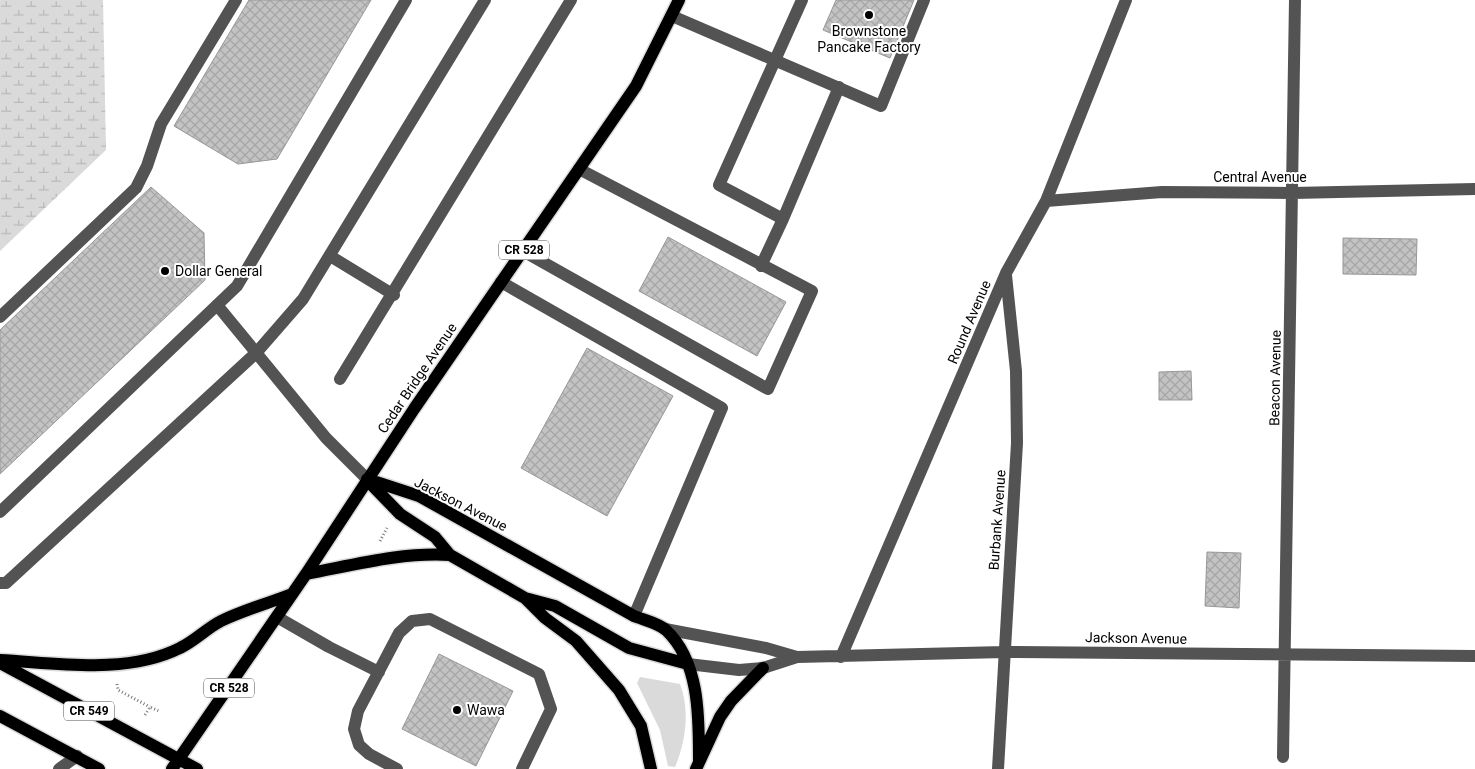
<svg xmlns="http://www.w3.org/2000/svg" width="1475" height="769" viewBox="0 0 1475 769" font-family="Roboto,sans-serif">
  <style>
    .green { fill: #dadada }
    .wetland { fill: url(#wetland-marsh) }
    .building { fill: url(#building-cross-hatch); stroke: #979797 }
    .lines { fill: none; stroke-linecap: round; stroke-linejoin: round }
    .major-casing { stroke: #dbdbdb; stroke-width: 15 }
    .path { stroke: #757575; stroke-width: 3; stroke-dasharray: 1 2.5; stroke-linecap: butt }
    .minor { stroke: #535353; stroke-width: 12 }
    .major { stroke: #000; stroke-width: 12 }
    .poi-dot { fill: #000; stroke: #fff; stroke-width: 2 }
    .labels { text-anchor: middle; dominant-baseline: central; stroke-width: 4; stroke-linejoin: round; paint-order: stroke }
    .shield { fill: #fff; stroke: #4c4c4c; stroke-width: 1 }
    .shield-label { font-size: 12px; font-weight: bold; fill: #000 }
    .poi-label { font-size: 14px; fill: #000; stroke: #fff; text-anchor: start }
    .street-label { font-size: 14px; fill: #000; stroke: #fff }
  </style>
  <defs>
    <pattern id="wetland-marsh" width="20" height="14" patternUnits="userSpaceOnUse" patternTransform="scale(1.25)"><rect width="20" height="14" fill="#dadada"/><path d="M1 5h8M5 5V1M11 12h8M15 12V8" fill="none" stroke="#b9b9b9"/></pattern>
    <pattern id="building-cross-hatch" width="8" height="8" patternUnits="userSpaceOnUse" patternTransform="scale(1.25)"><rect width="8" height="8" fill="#c3c3c3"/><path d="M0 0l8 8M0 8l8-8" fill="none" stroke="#a6a6a6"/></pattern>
  </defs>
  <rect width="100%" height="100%" fill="#fff"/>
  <path class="green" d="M640 677 680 684C690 710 686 741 675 767L668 766 660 730 637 683Z"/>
  <path class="wetland" d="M0 0H103L106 150 0 251Z"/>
  <path class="building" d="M249 0H371L277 159 238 164 174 126Z
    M836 0H914L890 58 823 30Z
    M151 187 204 233 205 280 0 474V330Z
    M668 237 786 302 757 356 639 291Z
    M1343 238 1417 239 1416 275 1343 274Z
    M587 348 673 396 607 516 521 468Z
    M1191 371 1192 400H1159V372Z
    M1207 552 1241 553 1239 608 1205 606Z
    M439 654 513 691 476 766 402 729Z"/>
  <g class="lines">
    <g class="major-casing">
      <path id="major" d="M367 479 419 496 634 616C644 620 658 623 666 630 700 662 699 718 699 761
        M368 481 400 514 435 537 450 555 525 598 555 606 629 648 688 664
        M306 574C354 565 401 552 450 555
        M525 598 545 618 576 641 619 690 641 726 651 769
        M0 660C58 663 126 675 180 648 195 641 207 628 221 621 244 610 269 603 292 594
        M0 663 197 769
        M0 716 99 769
        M172 769 306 574 414 409 636 86 679 0
        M696 769 720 717 731 701 763 668"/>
    </g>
    <path class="path" d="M380 541 387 528
      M117 684 118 690 150 707
      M145 715 150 707 159 711"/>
    <path class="minor" d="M802 0 719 185 783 219 839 87
      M672 16 881 106 924 0
      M1046 201 1162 192 1293 193 1475 189
      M523 251 768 389 812 291 579 169
      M330 256 394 295
      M761 266 783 219
      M501 282 722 408 634 616
      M217 305 326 438 367 479
      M0 317 136 188 147 166 161 124 236 0
      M340 379 571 0
      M0 512 237 286 406 0
      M0 583H6L256 353 303 299 485 0
      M277 617 329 647 379 672
      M665 629 766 648 797 657 1004 652 1475 656
      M841 657 1006 273 1046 201 1126 0
      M688 664 739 670 763 668 797 657
      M1283 757 1295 0
      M59 769 77 756
      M397 769 369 754 359 745 354 729 358 711 399 633 412 621 430 619 539 674 551 709 522 769
      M998 769 1017 443 1016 371 1006 275"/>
    <use href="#major" class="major"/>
  </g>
  <g class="poi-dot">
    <circle cx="869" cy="15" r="5"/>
    <circle cx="165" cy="271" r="5"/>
    <circle cx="457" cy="710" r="5"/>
  </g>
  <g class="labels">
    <g class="shield">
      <rect x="499" y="240.5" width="50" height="19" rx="4"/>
      <rect x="204" y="678.5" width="50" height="19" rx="4"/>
      <rect x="64" y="701.5" width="50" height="19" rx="4"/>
    </g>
    <g class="shield-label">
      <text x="524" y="250">CR 528</text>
      <text x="229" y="688">CR 528</text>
      <text x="89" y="711">CR 549</text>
    </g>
    <g class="poi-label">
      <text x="869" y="31" text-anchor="middle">Brownstone<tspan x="869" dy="16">Pancake Factory</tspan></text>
      <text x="175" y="271">Dollar General</text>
      <text x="467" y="710">Wawa</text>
    </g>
    <g class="street-label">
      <text x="1260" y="177">Central Avenue</text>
      <text transform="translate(969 322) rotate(-67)">Round Avenue</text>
      <text transform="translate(417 378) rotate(-56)">Cedar Bridge Avenue</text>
      <text transform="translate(1275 378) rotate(-89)">Beacon Avenue</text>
      <text transform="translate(461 504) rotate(27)">Jackson Avenue</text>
      <text transform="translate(997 520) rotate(-86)">Burbank Avenue</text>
      <text transform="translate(1136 638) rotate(1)">Jackson Avenue</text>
    </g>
  </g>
</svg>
